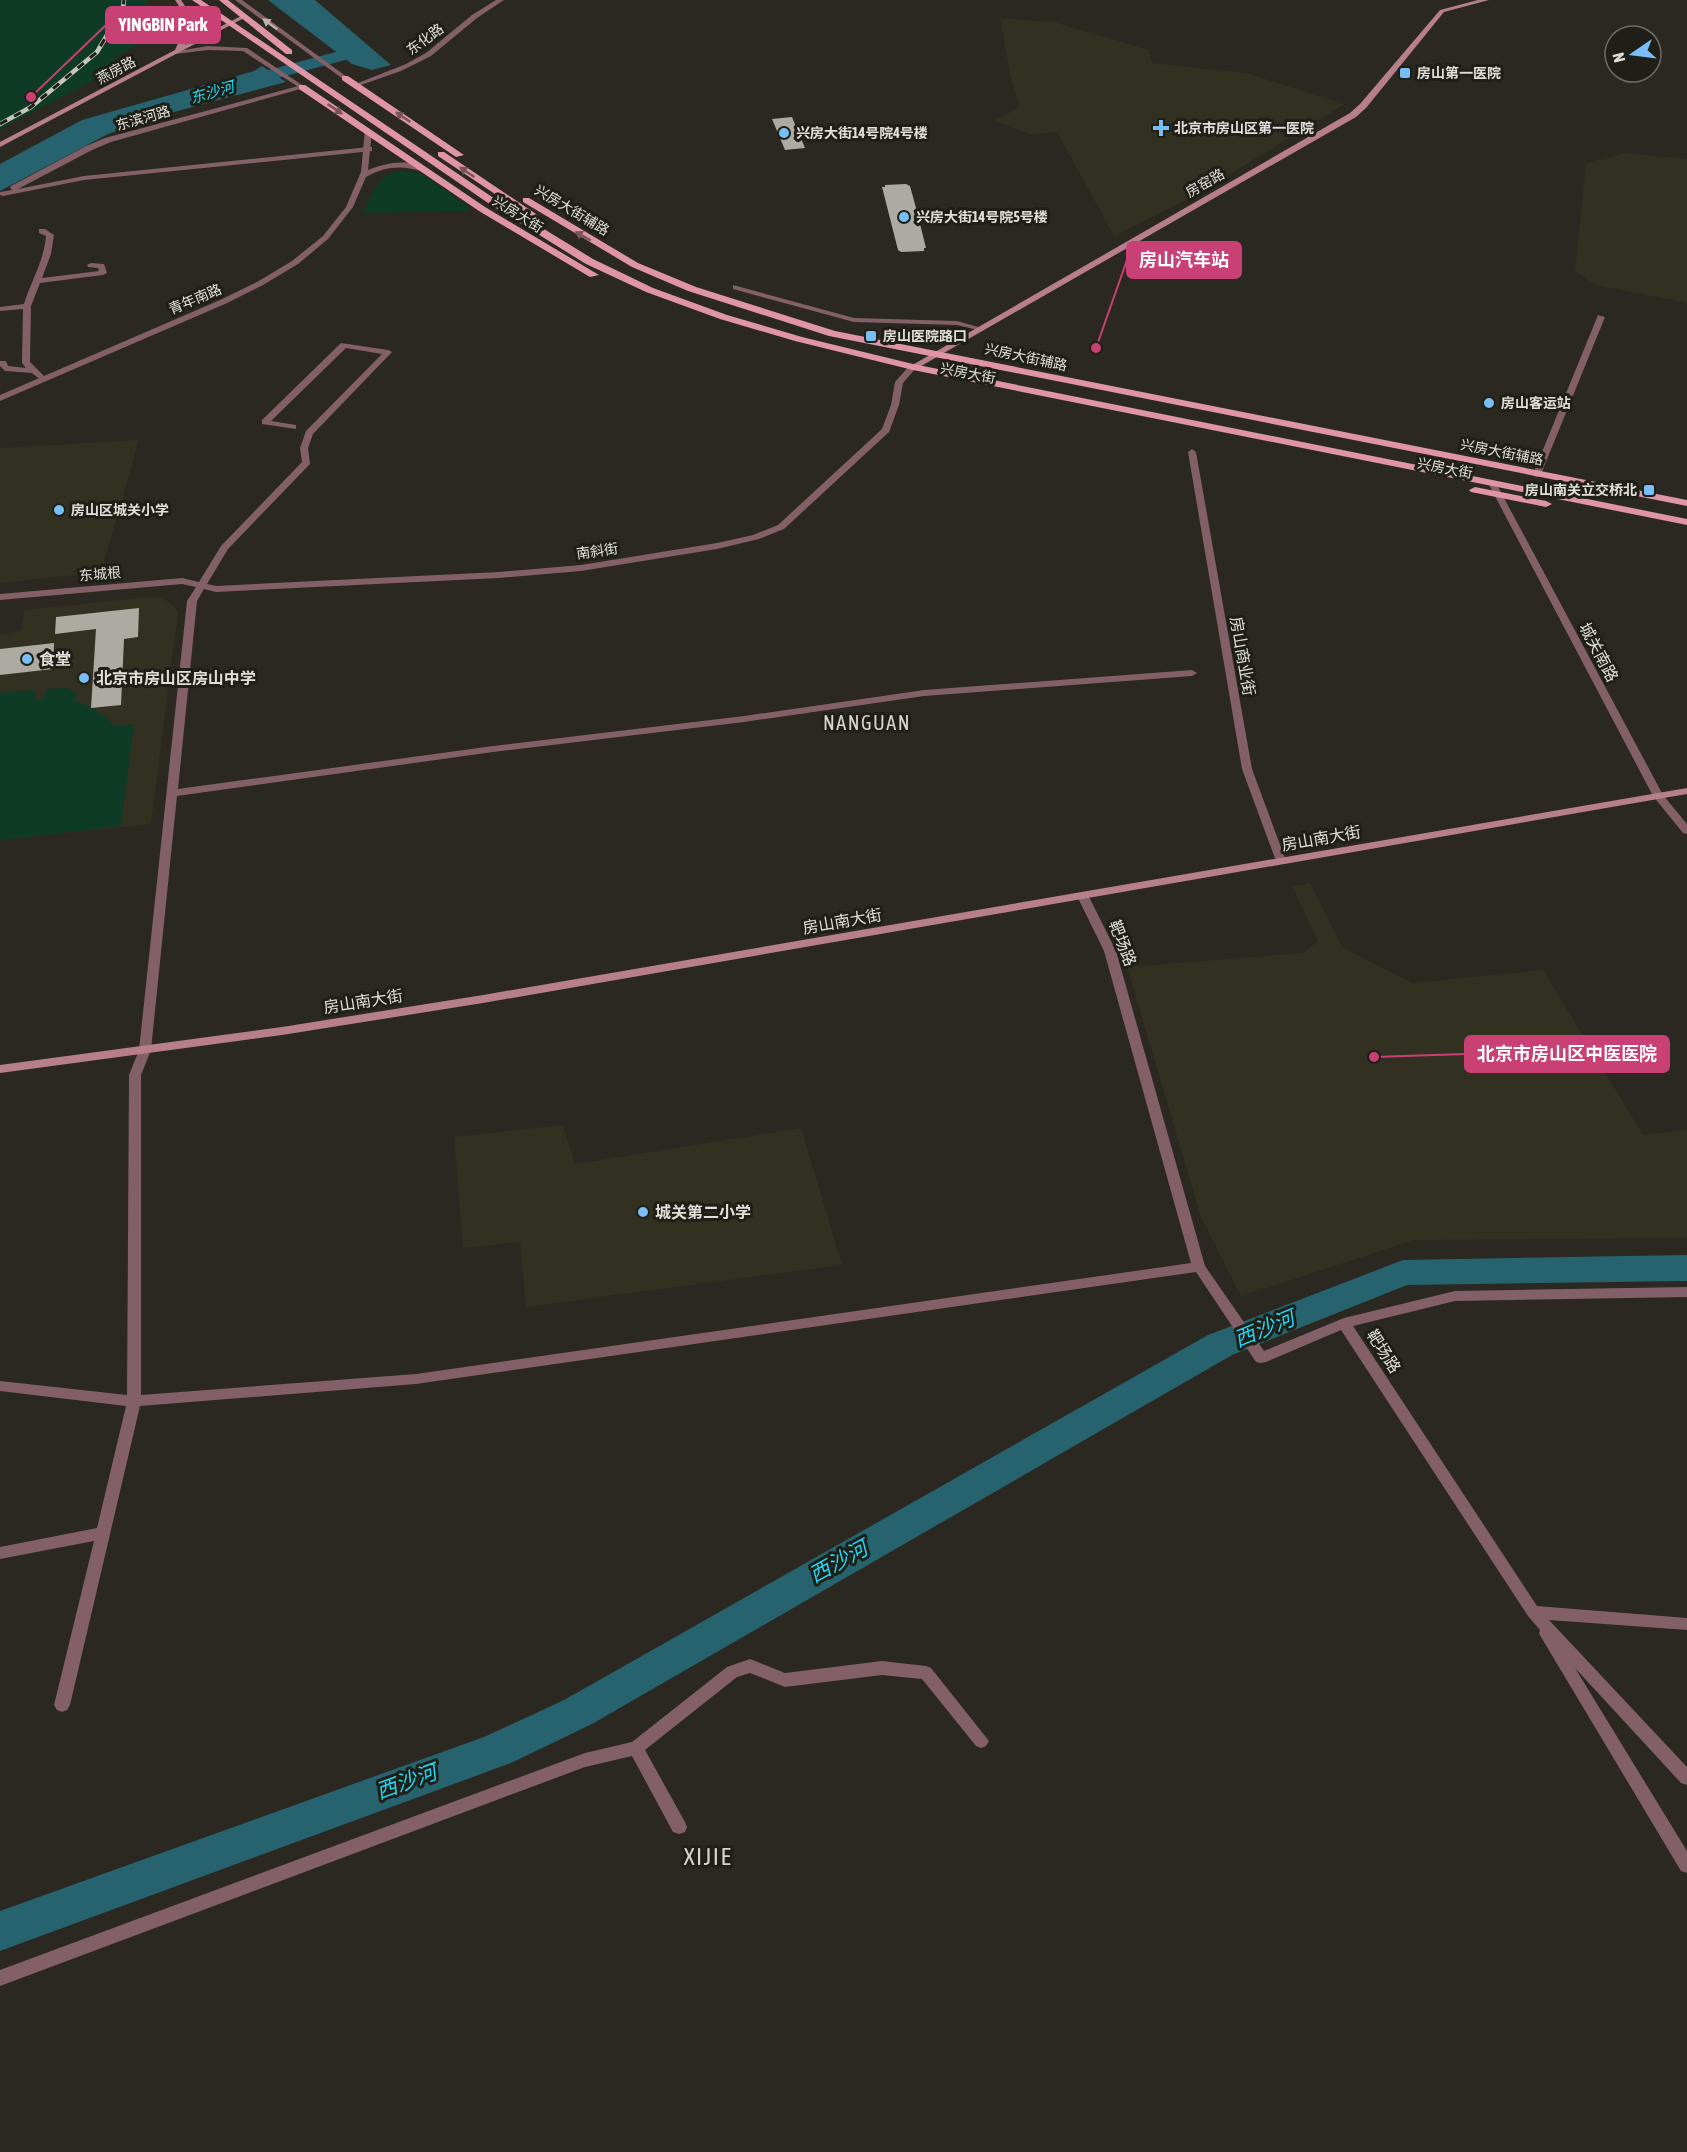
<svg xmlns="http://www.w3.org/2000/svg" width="1687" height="2152" viewBox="0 0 1687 2152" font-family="'Asap Condensed','Noto Sans SC',sans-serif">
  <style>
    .built { fill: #323021 }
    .green { fill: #0d3b26 }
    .water { fill: #26636f }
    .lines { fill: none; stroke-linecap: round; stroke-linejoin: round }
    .river { fill: #26636f; fill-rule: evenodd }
    .building { fill: #adaba1 }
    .pedestrian { fill: #835f67; fill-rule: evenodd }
    .minor { fill: #835f67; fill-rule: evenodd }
    .tertiary { fill: #835f67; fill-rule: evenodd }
    .secondary { fill: #b77e8b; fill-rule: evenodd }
    .primary { fill: #df95a7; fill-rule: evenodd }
    .rail-casing { stroke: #c5c4bf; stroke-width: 4.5 }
    .rail { stroke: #201f17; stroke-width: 3; stroke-dasharray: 8; stroke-linecap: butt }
    .oneway { fill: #bfb2b2 }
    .oneway2 { fill: #765458 }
    .poi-dot { fill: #78bff7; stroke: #201f17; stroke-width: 2 }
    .labels { text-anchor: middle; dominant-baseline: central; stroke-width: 6; stroke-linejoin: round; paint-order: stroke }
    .far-street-label { font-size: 14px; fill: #e0dfda; stroke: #201f17 }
    .far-poi-label { font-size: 14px; font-weight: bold; fill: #e0dfda; stroke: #201f17; text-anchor: start }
    .far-water-label { font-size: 15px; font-style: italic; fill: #1ed7f6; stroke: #201f17 }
    .street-label { font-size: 16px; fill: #e0dfda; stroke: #201f17 }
    .poi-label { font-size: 16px; font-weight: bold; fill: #e0dfda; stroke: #201f17; text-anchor: start }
    .quarter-label { font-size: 20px; letter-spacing: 1.5px; fill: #d7d6cb; stroke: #201f17 }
    .near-water-label { font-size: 21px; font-style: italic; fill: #1ed7f6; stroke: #201f17 }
    .near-quarter-label { font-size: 24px; letter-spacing: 1.5px; fill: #d7d6cb; stroke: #201f17 }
    .leader { fill: none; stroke: #c84074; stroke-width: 2 }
    .callout-dot { fill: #c84074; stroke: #201f17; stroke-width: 2 }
    .callout { fill: #c84074; stroke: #c84074; stroke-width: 2 }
    .callout-label { font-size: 18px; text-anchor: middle; font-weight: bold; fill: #fff }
  </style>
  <rect width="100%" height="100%" fill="#2a2820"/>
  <path class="built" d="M1000 18 1054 22 1149 50 1152 63 1246 73 1345 104 1191 198 1114 236 1057 132 1030 134 994 121 1020 107 1010 74Z
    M1626 153 1687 159V303L1596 285 1575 271 1586 163Z
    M139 440 101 572 0 583V448Z
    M149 597 164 599 174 606 178 612 151 824 0 840V635L14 633 21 629 24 610Z
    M1310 883 1342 947 1412 983 1543 970 1643 1135 1687 1130V1238L1415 1240 1241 1296 1201 1217 1127 967 1303 953 1318 941 1292 886Z
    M563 1125 575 1164 801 1128 842 1265 526 1307 520 1242 463 1248 454 1137Z"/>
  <path class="green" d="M0 0H147L159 32 113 59 125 64 0 129Z
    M400 171 421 173 469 207 468 211 363 213C373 194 377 174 400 171Z
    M68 688 76 693 75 701C88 706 107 714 114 726L134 724 121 826 0 840V693L33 690 35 691 34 700 44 699 46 689Z"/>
  <path class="water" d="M268 0H315L391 65 372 70 352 64Z
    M262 66 286 82 159 116 108 134 0 191V164L82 120 254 71Z"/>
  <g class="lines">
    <path class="river" d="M354 47 360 48 363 52 360 56 234 90 228 89 225 85 228 81Z
      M1687 1255V1281L1407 1285 1232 1355 592 1724 511 1763 0 1951V1911L484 1737 564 1700 1208 1335 1403 1260Z"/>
  </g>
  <path class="building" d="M792 117 796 127 805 148 785 150 772 119Z
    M906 184 910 186 916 208 926 248H924V251L901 252 898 250 882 187H885V185Z
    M139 608 138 637 124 639 121 705 91 708 96 629 55 634 56 617Z
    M54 643 53 669 0 675V649Z"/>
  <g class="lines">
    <path class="pedestrian" d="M1192 449 1196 452 1252 769 1286 861 1281 864 1276 861 1242 769 1188 452Z"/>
    <path class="minor" d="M496 0H504L477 18 431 56 401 71 358 86 353 85 406 64 426 53 472 15Z
      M302 85 305 87 304 88 111 142 92 150 18 189 84 176 369 147H372V151L84 180 3 196 0 195V192L12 190 10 188 11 186 86 146 105 138Z
      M39 229H45L54 235 51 254 42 278 99 271 98 268 88 267 87 265 91 263 104 264 107 273 103 275 40 283 31 306 30 362 47 379 43 382 32 373 5 371 0 366V361H6L8 366 26 368 22 363 23 309 0 311V307L24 304C31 281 44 261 46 236L39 233Z
      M733 285 854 318 957 321 982 328 978 330 957 325 854 322 733 289Z
      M1598 315 1605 317 1541 474 1537 477 1534 476 1533 474Z
      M341 343 388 350 392 352 313 434 308 448 310 464 228 549 207 584 216 586 499 572 581 565 717 543 753 535 778 525 882 429 891 405 895 382 910 365 917 367 903 383 899 405 889 432 784 529 759 539 717 549 581 571 499 578 216 592 204 589 197 601 178 789 493 746 744 716 924 690 1192 670 1197 673 1192 676 924 696 744 722 493 752 177 796 151 1050 141 1075V1395L416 1374 1191 1263 1104 951 1077 896 1079 893H1087L1116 951 1205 1266 1264 1351 1344 1318 1455 1291 1687 1287V1297L1455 1301 1353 1326 1537 1606 1687 1618V1630L1549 1620 1687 1767V1785L1681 1783 1575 1668 1687 1851V1873L1681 1871 1541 1637 1539 1633 1540 1630 1528 1616 1341 1330 1266 1362 1261 1363 1256 1362 1196 1272 416 1384 140 1406 70 1705 67 1710 62 1712 57 1710 54 1705 94 1541 0 1559V1547L97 1528 126 1406 0 1391V1381L127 1395 129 1075 139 1050 187 601 196 587 182 584 0 600V594L182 578 199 582 221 546 302 462 300 448 306 431 382 354 346 348 271 421 296 425V429L262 424V420Z
      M750 1659 785 1673 882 1661 926 1666 931 1668 989 1741 986 1746 981 1748 976 1746 922 1679 882 1675 785 1687 750 1673 737 1677 645 1750 685 1822 687 1827 685 1832 679 1834 673 1832 632 1756 585 1767 0 1986V1970L585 1753 632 1742 727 1667Z"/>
    <path class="tertiary" d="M235 0H242L347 77V79H343Z
      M208 46 247 48 305 87 300 88 243 51 208 50 175 54 172 52Z
      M365 129 372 131 368 170C387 162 410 158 428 170L424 172C402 165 386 166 366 177L353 207 328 239 298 264 263 285 225 304 0 401V395L220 300 257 282 292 261 323 236 346 207 361 172Z
      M1492 480 1496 483 1663 795 1687 824V834L1683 833 1653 796 1488 483Z"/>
    <path class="secondary" d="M175 0H181C192 15 195 29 185 45L241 16 246 17 0 147V142L175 50C185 27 192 25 175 0Z
      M1478 0H1489L1444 12 1366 108 1356 117 916 369 909 367 1350 113 1360 104 1440 10Z
      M1687 788V794L483 1003 282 1035 0 1073V1065L282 1027 483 995Z"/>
    <path class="primary" d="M192 0H201L498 201 593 259 653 288 727 315 802 337 913 364 1687 519V525L913 370 795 341 720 319 646 292 586 264 491 205Z
      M219 0H228L292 50V54H286Z
      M342 76H348L464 155 456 157 342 80Z
      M299 85H305L485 207 599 275 590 277 479 211 299 89Z
      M438 152H444L539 216 531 218 438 156Z
      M523 198H529L638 263 696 287 835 331 1687 500V506L829 336 688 291 632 267 523 202Z
      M1475 487 1546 501 1552 504 1546 507 1471 492 1469 490Z"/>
    <g class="rail-casing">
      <path id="rail" d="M0 124 31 107 97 52 123 8 124 0"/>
    </g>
    <use href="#rail" class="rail"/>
  </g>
  <defs><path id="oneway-solid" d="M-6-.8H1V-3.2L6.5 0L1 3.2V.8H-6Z" transform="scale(1.5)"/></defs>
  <use class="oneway" href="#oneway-solid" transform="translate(270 24) rotate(-144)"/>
  <g class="oneway2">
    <use href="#oneway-solid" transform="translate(335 109) rotate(34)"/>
    <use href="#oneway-solid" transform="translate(403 117) rotate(-146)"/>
    <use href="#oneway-solid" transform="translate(467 172) rotate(-146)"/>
    <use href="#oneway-solid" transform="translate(583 236) rotate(-150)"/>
  </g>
  <g class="poi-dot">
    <rect x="1399" y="67" width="12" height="12" rx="3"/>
    <path d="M1158 119h6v6h6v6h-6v6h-6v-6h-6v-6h6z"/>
    <circle cx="784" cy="133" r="6"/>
    <circle cx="904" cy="217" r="6"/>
    <rect x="865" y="330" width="12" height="12" rx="3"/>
    <circle cx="1489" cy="403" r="6"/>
    <rect x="1643" y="484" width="12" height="12" rx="3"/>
    <circle cx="59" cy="510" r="6"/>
    <circle cx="27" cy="659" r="6"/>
    <circle cx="84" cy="678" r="6"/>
    <circle cx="643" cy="1212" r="6"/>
  </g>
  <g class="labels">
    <g class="far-street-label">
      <text transform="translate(425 39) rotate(-36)">东化路</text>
      <text transform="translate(116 70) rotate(-28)">燕房路</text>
      <text transform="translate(143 118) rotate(-16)">东滨河路</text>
      <text transform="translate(1205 183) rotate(-30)">房窑路</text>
      <text transform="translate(572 210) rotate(31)">兴房大街辅路</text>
      <text transform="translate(518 214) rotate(32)">兴房大街</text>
      <text transform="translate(195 299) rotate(-23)">青年南路</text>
      <text transform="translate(1026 357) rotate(12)">兴房大街辅路</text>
      <text transform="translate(968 373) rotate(11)">兴房大街</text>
      <text transform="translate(1502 452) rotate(11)">兴房大街辅路</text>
      <text transform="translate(1445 468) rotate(11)">兴房大街</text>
      <text transform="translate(597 551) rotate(-8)">南斜街</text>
      <text transform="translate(100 574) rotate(-5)">东城根</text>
    </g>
    <g class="far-poi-label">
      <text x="1417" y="73">房山第一医院</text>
      <text x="1174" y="128">北京市房山区第一医院</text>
      <text x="796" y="133">兴房大街14号院4号楼</text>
      <text x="916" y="217">兴房大街14号院5号楼</text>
      <text x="883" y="336">房山医院路口</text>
      <text x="1501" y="403">房山客运站</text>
      <text x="1637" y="490" text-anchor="end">房山南关立交桥北</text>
      <text x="71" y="510">房山区城关小学</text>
    </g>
    <g class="far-water-label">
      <text transform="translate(212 92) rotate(-16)">东沙河</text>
    </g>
    <g class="street-label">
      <text transform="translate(1599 652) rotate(62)">城关南路</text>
      <text transform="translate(1243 656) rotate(80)">房山商业街</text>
      <text transform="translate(1321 838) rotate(-10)">房山南大街</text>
      <text transform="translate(842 921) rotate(-10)">房山南大街</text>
      <text transform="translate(1123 943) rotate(69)">靶场路</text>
      <text transform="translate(363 1001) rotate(-9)">房山南大街</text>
      <text transform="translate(1384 1351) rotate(57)">靶场路</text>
    </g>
    <g class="poi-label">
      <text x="39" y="659">食堂</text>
      <text x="96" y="678">北京市房山区房山中学</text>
      <text x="655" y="1212">城关第二小学</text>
    </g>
    <g class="quarter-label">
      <text x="867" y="722">NANGUAN</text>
    </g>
    <g class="near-water-label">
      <text transform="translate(1264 1328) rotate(-22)">西沙河</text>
      <text transform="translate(838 1561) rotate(-29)">西沙河</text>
      <text transform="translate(406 1781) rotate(-20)">西沙河</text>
    </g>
    <g class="near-quarter-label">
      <text x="708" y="1856">XIJIE</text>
    </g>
  </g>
  <path class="leader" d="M31 97L106 25M1096 348L1127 260M1374 1057L1465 1054"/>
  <g class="callout-dot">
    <circle cx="31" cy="97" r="6"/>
    <circle cx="1096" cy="348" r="6"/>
    <circle cx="1374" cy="1057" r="6"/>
  </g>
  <g class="callout">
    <rect x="106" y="7" width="114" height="36" rx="6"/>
    <rect x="1127" y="242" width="114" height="36" rx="6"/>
    <rect x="1465" y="1036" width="204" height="36" rx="6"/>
  </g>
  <g class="callout-label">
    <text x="163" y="31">YINGBIN Park</text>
    <text x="1184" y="266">房山汽车站</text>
    <text x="1567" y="1060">北京市房山区中医医院</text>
  </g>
  <g transform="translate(1633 54) rotate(256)"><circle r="28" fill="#201f17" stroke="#6d6c65" stroke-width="1.5"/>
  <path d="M0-4.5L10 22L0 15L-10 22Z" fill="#78bff7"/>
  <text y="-9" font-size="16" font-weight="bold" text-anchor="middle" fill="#e0dfda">N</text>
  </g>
</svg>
